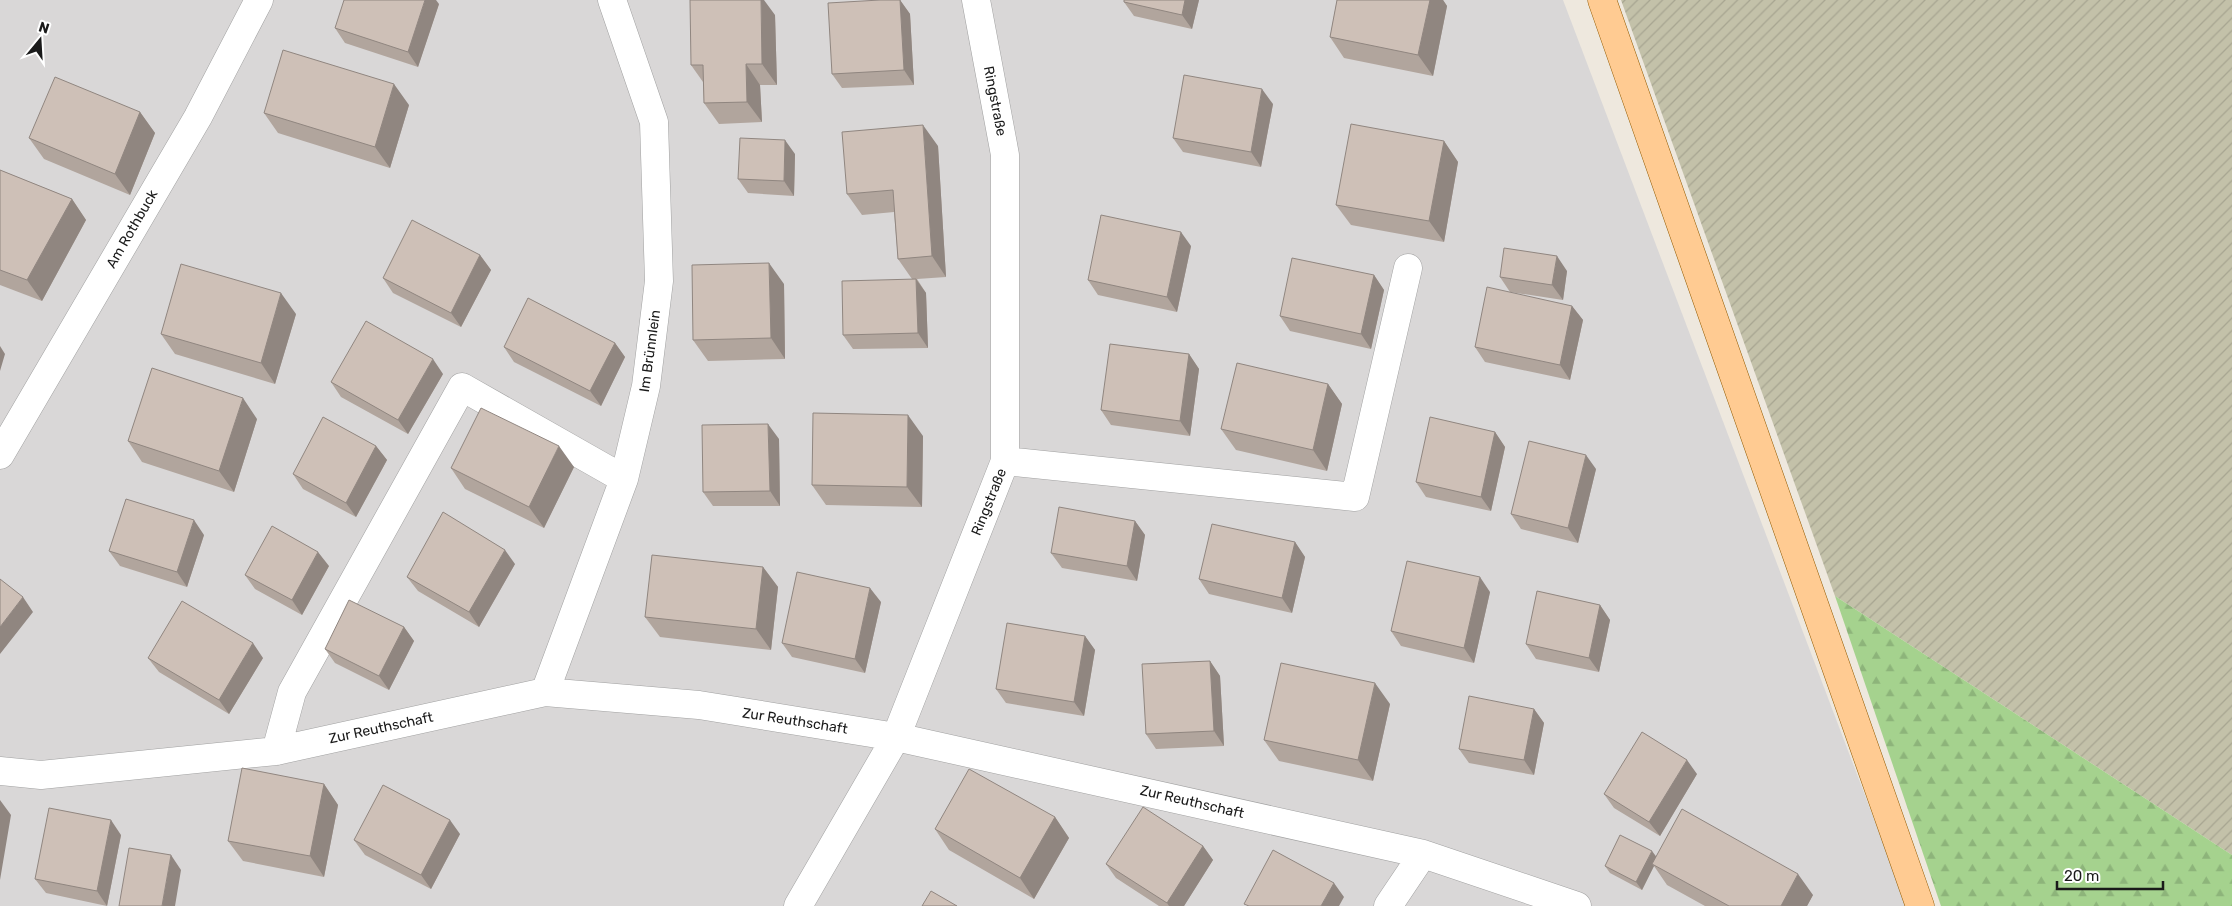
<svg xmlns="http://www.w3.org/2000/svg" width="2232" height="906" viewBox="0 0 2232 906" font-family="Rubik,sans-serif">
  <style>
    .residential { fill: #d9d7d7 }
    .construction { fill: url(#construction-furrows) }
    .forest { fill: url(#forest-firs) }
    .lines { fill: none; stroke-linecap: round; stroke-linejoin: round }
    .minor-casing { stroke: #a1a1a1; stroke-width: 29 }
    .major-casing { stroke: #915a00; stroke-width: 29 }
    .minor { stroke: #fff; stroke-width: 28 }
    .major { stroke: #ffcb92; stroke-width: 28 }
    .wall { fill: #b1a59d }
    .shaded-wall { fill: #908680 }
    .building { fill: #cec0b7; stroke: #908680 }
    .labels { text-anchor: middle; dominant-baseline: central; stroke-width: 5; stroke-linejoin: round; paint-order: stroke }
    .street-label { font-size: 14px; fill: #1a1a1a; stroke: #fff }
  </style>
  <defs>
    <pattern id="construction-furrows" width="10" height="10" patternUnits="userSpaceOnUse" patternTransform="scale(1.25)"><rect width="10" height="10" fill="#c3c1a9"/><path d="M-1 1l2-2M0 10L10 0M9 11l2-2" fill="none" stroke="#a7a591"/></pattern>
    <pattern id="forest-firs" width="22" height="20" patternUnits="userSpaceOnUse" patternTransform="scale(1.25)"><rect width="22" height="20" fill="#a5d28e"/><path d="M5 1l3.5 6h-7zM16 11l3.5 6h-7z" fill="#8db47a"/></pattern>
  </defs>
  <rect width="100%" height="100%" fill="#eee8de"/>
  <path class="residential" d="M0 0H1563L1907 906H0Z"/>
  <path class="construction" d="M1621 0H2232V855L1835 596Z"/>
  <path class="forest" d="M1835 596 2232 855V906H1941Z"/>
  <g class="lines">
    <g class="minor-casing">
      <path id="minor" d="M0 455 198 117 259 0
        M1005 461 1355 497 1408 268
        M545 692 624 479 646 386 659 281 654 122 612 0
        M276 751 292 692 462 387 624 479
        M0 771 41 775 276 751 545 692 699 705 896 737 1423 854 1577 906
        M798 906 896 737 1005 461V155L976 0
        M1388 906 1423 854"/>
    </g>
    <g class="major-casing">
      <path id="major" d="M1602 0 1920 906"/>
    </g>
    <use href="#minor" class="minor"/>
    <use href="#major" class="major"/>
  </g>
  <path class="wall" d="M880 0H900L910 14 914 85 842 88 832 74Z
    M1124 0H1199L1192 29 1134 16 1124 2Z
    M1337 0H1443L1447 6 1433 76 1344 58 1330 37Z
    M439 4 418 67 345 43 335 28Z
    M775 15 777 85H760L762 122 719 124 704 103 703 82 691 65Z
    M1273 104 1261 167 1183 152 1173 138Z
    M409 105 390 168 278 133 264 113Z
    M140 112 155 133 130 195 44 159 29 138Z
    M1444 141 1458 162 1444 242 1351 225 1336 205Z
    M938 146 946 277 917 279 926 293 928 348 853 349 843 335 912 279 898 259 894 212 862 215 847 194Z
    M795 154 794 196 748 193 738 179Z
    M0 170 72 199 86 220 42 301 0 285Z
    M1191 246 1177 312 1098 295 1088 280Z
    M480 255 491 270 461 327 393 293 383 278Z
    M1567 271 1563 300 1510 292 1500 277Z
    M1374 275 1384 290 1371 349 1290 331 1280 316Z
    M784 284 785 359 708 361 693 340Z
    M1572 306 1583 320 1570 380 1485 362 1475 347Z
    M296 314 275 384 175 354 161 334Z
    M615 343 625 357 601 406 514 362 504 347Z
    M1189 354 1199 369 1190 436 1111 425 1101 410Z
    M443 374 408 434 341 397 331 382Z
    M1328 384 1342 404 1327 471 1236 450 1221 429Z
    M257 419 234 492 142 462 128 441Z
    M1495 432 1505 447 1491 511 1426 497 1416 482Z
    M923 436 922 507 826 505 812 485Z
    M779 439 780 506H713L703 492Z
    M376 446 387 460 356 517 303 489 293 474Z
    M574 467 544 528 465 489 451 468Z
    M1596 469 1578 543 1521 529 1511 514Z
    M1135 521 1145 535 1137 581 1062 568 1051 553Z
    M204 535 187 587 120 566 109 551Z
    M1295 542 1305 557 1292 613 1209 594 1199 579Z
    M515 564 479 627 418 591 407 577Z
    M329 566 302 615 255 589 245 575Z
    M763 567 778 587 771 650 660 637 645 617Z
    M1490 592 1474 663 1401 646 1391 631Z
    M881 602 865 673 792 657 782 643Z
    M1600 605 1610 620 1599 672 1536 659 1526 644Z
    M404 627 414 641 389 690 335 663 325 649Z
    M1085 636 1095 650 1084 716 1006 703 996 689Z
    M148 658H263L229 714 159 672Z
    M1210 661 1220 676 1224 746 1156 749 1146 734Z
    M1390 704 1373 781 1279 761 1264 740Z
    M1534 709 1544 723 1534 775 1469 763 1459 749Z
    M1697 774 1660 836 1614 808 1604 794Z
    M324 784 338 805 324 877 243 861 228 841Z
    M1055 817 1069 838 1034 899 949 850 935 829Z
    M460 834 431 889 365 855 354 840Z
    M121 835 107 906 46 893 35 879Z
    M1203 846 1213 860 1184 906H1159L1116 878 1106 864Z
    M1656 857 1813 895 1807 906H1705L1667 885 1654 866 1642 890 1610 873 1605 866Z"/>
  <path class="shaded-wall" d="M425 0H436L439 4 418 67 408 52Z
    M761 0H764L775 15 777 85 762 64Z
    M900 0 910 14 914 85 904 70Z
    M1185 0H1199L1192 29 1182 15Z
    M1430 0H1443L1447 6 1433 76 1418 55Z
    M746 64 760 85 762 122 747 102Z
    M394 84 409 105 390 168 375 147Z
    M1262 89 1273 104 1261 167 1251 152Z
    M140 112 155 133 130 195 115 174Z
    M923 125 938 146 946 277 932 256Z
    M785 140 795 154 794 196 784 181Z
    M1444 141 1458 162 1444 242 1429 221Z
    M72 199 86 220 42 301 27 280Z
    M1181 232 1191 246 1177 312 1167 297Z
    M480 255 491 270 461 327 451 313Z
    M1557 256 1567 271 1563 300 1552 285Z
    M769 263 784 284 785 359 771 338Z
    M1374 275 1384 290 1371 349 1361 334Z
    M916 279 926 293 928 348 918 333Z
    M281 293 296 314 275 384 261 363Z
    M1572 306 1583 320 1570 380 1560 365Z
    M615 343 625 357 601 406 590 391Z
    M0 346 5 354 0 371Z
    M1189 354 1199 369 1190 436 1180 421Z
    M433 359 443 374 408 434 398 420Z
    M1328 384 1342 404 1327 471 1313 450Z
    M243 398 257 419 234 492 219 471Z
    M908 415 923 436 922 507 907 487Z
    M768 424 779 439 780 506 770 491Z
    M1495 432 1505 447 1491 511 1481 497Z
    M376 446 387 460 356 517 346 503Z
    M559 446 574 467 544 528 529 507Z
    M1586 455 1596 469 1578 543 1568 528Z
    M194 520 204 535 187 587 177 572Z
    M1135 521 1145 535 1137 581 1127 566Z
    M1295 542 1305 557 1292 613 1282 598Z
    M505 550 515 564 479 627 469 612Z
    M318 552 329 566 302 615 292 600Z
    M763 567 778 587 771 650 756 629Z
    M1480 577 1490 592 1474 663 1464 648Z
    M870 588 881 602 865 673 855 659Z
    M23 597 33 612 0 654V627Z
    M1600 605 1610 620 1599 672 1589 658Z
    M404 627 414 641 389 690 379 676Z
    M1085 636 1095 650 1084 716 1074 702Z
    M253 643 263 658 229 714 219 700Z
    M1210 661 1220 676 1224 746 1214 731Z
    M1375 683 1390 704 1373 781 1358 760Z
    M1534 709 1544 723 1534 775 1524 760Z
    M1687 760 1697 774 1660 836 1649 822Z
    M324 784 338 805 324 877 310 856Z
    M0 800 11 815 0 880Z
    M1055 817 1069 838 1034 899 1020 878Z
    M111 820 121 835 107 906 97 891Z
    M450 820 460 834 431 889 421 875Z
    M1203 846 1213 860 1184 906H1169L1167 903Z
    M1652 851 1658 859 1652 864 1654 866 1642 890 1636 882Z
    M171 855 181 870 175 906H162Z
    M1798 874 1813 895 1807 906H1781Z
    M1334 883 1344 897 1339 906H1321Z"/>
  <path class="building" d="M344 0H425L408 52 335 28Z
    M690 0H761L762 64H746L747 102 704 103 703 65H691Z
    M880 0H900L904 70 832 74 828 3Z
    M1124 0H1185L1182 15 1124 2Z
    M1337 0H1430L1418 55 1330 37Z
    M283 50 394 84 375 147 264 113Z
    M1184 75 1262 89 1251 152 1173 138Z
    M55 77 140 112 115 174 29 138Z
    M1351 124 1444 141 1429 221 1336 205Z
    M923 125 932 256 898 259 893 190 847 194 842 132Z
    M740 138 785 140 784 181 738 179Z
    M0 170 72 199 27 280 0 270Z
    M1101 215 1181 232 1167 297 1088 280Z
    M412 220 480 255 451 313 383 278Z
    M1504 248 1557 256 1552 285 1500 277Z
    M1292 258 1374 275 1361 334 1280 316Z
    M769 263 771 338 693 340 692 265Z
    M181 264 281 293 261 363 161 334Z
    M916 279 918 333 843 335 842 281Z
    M1487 287 1572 306 1560 365 1475 347Z
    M528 298 615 343 590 391 504 347Z
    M366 321 433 359 398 420 331 382Z
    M1110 344 1189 354 1180 421 1101 410Z
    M1237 363 1328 384 1313 450 1221 429Z
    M152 368 243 398 219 471 128 441Z
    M481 408 559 446 529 507 451 468Z
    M813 413 908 415 907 487 812 485Z
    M323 417 376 446 346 503 293 474Z
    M1430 417 1495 432 1481 497 1416 482Z
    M768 424 770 491 703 492 702 425Z
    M1529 441 1586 455 1568 528 1511 514Z
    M126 499 194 520 177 572 109 551Z
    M1059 507 1135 521 1127 566 1051 553Z
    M443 512 505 550 469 612 407 577Z
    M1212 524 1295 542 1282 598 1199 579Z
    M272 526 318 552 292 600 245 575Z
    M652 555 763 567 756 629 645 617Z
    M1407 561 1480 577 1464 648 1391 631Z
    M797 572 870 588 855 659 782 643Z
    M0 579 23 597 0 627Z
    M1537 591 1600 605 1589 658 1526 644Z
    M349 600 404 627 379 676 325 649Z
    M182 601 253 643 219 700 148 658Z
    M1007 623 1085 636 1074 702 996 689Z
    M1210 661 1214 731 1146 734 1142 664Z
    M1281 663 1375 683 1358 760 1264 740Z
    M1469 696 1534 709 1524 760 1459 749Z
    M1642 732 1687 760 1649 822 1604 794Z
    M242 768 324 784 310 856 228 841Z
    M969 769 1055 817 1020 878 935 829Z
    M383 785 450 820 421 875 354 840Z
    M1143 807 1203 846 1167 903 1106 864Z
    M49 808 111 820 97 891 35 879Z
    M1682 809 1798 874 1781 906H1729L1652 864Z
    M1620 835 1652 851 1636 882 1605 866Z
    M129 848 171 855 162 906H119Z
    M1273 850 1334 883 1321 906H1249L1244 904Z
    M931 891 957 906H922Z"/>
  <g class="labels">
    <g class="street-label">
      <text transform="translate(995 101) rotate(79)">Ringstraße</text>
      <text transform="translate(132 229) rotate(-60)">Am Rothbuck</text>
      <text transform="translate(650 351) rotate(-82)">Im Brünnlein</text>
      <text transform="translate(989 502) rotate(-68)">Ringstraße</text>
      <text transform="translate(795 721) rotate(9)">Zur Reuthschaft</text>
      <text transform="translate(381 728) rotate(-12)">Zur Reuthschaft</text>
      <text transform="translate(1192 802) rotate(13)">Zur Reuthschaft</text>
    </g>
  </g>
  <g transform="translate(40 40) rotate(18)" stroke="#ffffff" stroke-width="4" paint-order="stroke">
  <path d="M0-4L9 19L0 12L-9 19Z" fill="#1a1a1a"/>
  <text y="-8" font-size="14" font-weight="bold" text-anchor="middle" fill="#1a1a1a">N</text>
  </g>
  <path d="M2057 881v8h106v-8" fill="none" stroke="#1a1a1a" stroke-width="2.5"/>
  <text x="2064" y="881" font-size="15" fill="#1a1a1a" stroke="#ffffff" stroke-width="4" paint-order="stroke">20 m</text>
</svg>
